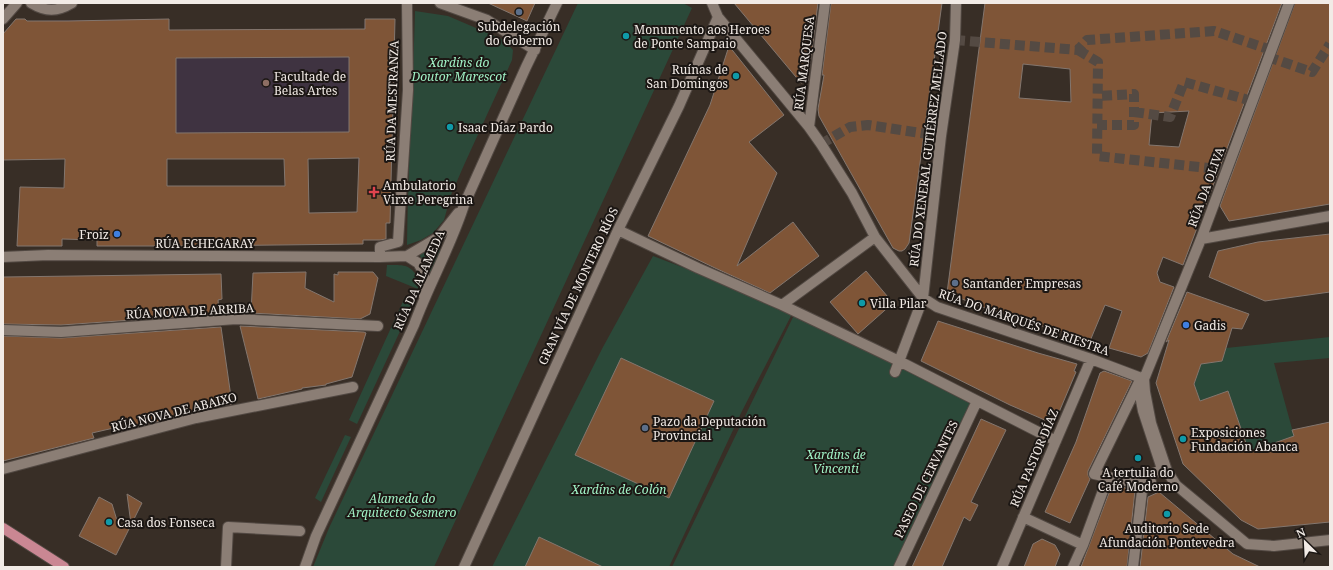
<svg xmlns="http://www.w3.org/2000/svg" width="1333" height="570" viewBox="0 0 1333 570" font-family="'Noto Serif',serif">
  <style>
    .education { fill: #3f3341 }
    .green { fill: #2b4939 }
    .building { fill: #7f5537; stroke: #83766e; fill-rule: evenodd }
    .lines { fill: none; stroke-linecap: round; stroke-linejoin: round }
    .minor-tunnel { stroke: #544a43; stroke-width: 10; stroke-dasharray: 10 5; stroke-linecap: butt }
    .minor-casing { stroke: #524943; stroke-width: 12 }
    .major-casing { stroke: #524943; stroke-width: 12 }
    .minor { stroke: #8b7e75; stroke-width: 10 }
    .major { stroke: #ca8793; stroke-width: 10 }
    .service-dot { fill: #5c6f8a; stroke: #1c1714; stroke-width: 1.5 }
    .culture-dot { fill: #0f9aa8; stroke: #1c1714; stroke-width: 1.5 }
    .education-dot { fill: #8d6e63; stroke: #1c1714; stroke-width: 1.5 }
    .health-dot { fill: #e0444e; stroke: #1c1714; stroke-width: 1.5 }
    .shop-dot { fill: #3f7fe0; stroke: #1c1714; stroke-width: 1.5 }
    .labels { text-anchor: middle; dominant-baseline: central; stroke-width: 4; stroke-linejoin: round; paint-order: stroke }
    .poi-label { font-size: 12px; fill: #f2ebe6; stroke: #1c1714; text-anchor: start }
    .park-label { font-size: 12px; font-style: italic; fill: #a0f1c5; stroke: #1c1714 }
    .street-label { font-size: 12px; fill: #f2ebe6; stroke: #1c1714 }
  </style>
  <rect width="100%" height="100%" fill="#382e26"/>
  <path class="education" d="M16 19H25L27 21 169 19V30L364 29 365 19H395L390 168H358V158L167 159Z"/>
  <path class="green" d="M578 3H683L692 8 434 567H313L329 528Z
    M415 11 448 16 504 40 513 50 512 60 464 165 451 195 444 220 433 233 421 240 407 245C408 167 413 89 415 11Z
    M434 247 443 251 431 274 419 254Z
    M653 256 782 305 792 314 741 413 669 567H492L603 347Z
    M387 265C406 265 410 264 420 281L418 289 386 276Z
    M405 297 414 301 357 424 349 420Z
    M796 311 977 401 899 567H672Z
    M1330 337V358L1274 363 1294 436 1249 452 1228 391 1200 401 1194 385 1201 364 1222 361 1226 348Z
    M345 435 351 437 321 502 315 498Z"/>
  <path class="building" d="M488 3H535L527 21Z
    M734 3H818L808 81 801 83Z
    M831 3H942L909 243 905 249 902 251H899L893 248 819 116 818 109 824 75H822Z
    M985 3H1282L1183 265 1163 257 1157 273 1160 282 1174 287 1148 353 1141 357 1109 348 1122 311 1105 305 1090 341 982 307 947 293ZM1023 64 1070 69 1071 102 1019 98ZM1189 111 1179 147 1149 145 1152 113Z
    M1295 3H1330V204L1229 221 1220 206Z
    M16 19H25L27 21H68L169 19V30L365 29V19H395L390 223H386V239L380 240H363V244L193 246H97V240L62 239V246H17L20 187 64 188 65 159 3 160V34ZM349 57V132L176 133V58ZM359 158 357 212 309 213 308 159ZM167 159H284L285 186H167Z
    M729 46 784 115 749 142 777 173 737 266 793 222 819 256 770 293 715 268 648 236 710 105Z
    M1330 234V292L1265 301 1209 277 1218 251 1258 242Z
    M866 271 893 303 858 334 830 302Z
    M306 272 305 288 334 302V274L338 275V272H373L378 278 370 314 360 319 251 313 253 273Z
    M221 274 222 299 218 300 219 314 61 325 3 324V277Z
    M1187 292 1249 314 1242 329 1232 328 1222 361 1201 364 1194 384 1200 401 1228 391 1249 452 1294 436 1292 430 1330 422V522L1258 529 1241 520 1183 464 1156 383 1169 340 1166 342Z
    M938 321 1038 353 1077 364 1074 371 1076 372 1054 424 1010 405 921 361Z
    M240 326 364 332 366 333 352 377 326 384V385L302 388V389L258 399Z
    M221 327 232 404 194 412 118 432V427L92 433 94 438 3 461V336L61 338Z
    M621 358 714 401 669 498 575 455Z
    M1104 371 1132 381 1088 471V475L1090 479 1070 523 1045 512 1076 442 1100 373Z
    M981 419 1006 430 971 502 978 505 970 521 964 517 942 567H912Z
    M1112 485 1135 490 1127 567H1081Z
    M1159 492 1233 554 1260 567H1140L1148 497Z
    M127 494 142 503 116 555 79 536 99 497 112 504 119 527 131 524Z
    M539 537 603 567H525Z
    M1042 539 1055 545 1060 554 1055 567H1024L1033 544Z"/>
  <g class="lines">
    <path class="minor-tunnel" d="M955 40 1078 50 1087 40 1214 31 1271 50
      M1078 50 1098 62 1097 156 1227 170
      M1268 57 1312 72 1330 44
      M1134 112 1170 117 1184 82 1252 101
      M1097 125H1134V94L1098 96
      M821 144 850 127 868 125 941 136"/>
    <g class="minor-casing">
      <path id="minor" d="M31 3C46 12 57 12 72 3
        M440 3 487 20 535 50
        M712 3 718 17 809 127 821 144 852 193 875 237 923 298 937 307 1091 359 1144 379
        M1289 3 1201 239 1144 379 1145 392 1151 423 1167 471 1176 485 1247 544 1274 546 1330 540
        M3 19 17 3
        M809 127 825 3
        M618 230 698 268 782 305 899 361 1056 441
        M1201 239 1330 216
        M407 256 418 263 424 273V297
        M3 257 48 255 380 257 407 256 439 237 458 213
        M380 257V247L398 242 408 90 407 3
        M782 305 875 237
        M3 330 61 332 236 319 378 326
        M895 372 923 298 941 136 955 40 956 3
        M1138 384 1143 411 1162 469 1147 477 1140 484 1094 474Z
        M3 469 196 418 353 387
        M1023 517 1083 545
        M226 567 228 527 300 531
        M305 567 316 536 414 325C429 284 451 246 464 205L526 67 557 3
        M464 567 618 230 679 106 718 17
        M899 567 977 401
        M1002 567 1091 359
        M1073 567 1083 545 1108 477
        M1133 567 1142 491 1151 482"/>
    </g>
    <g class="major-casing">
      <path id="major" d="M3 528 64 567"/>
    </g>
    <use href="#minor" class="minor"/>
    <use href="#major" class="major"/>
  </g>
  <g class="service-dot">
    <circle cx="519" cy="12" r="4"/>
    <circle cx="955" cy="283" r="4"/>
    <circle cx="645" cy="428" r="4"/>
  </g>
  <g class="culture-dot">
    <circle cx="626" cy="36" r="4"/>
    <circle cx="736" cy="76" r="4"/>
    <circle cx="450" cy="127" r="4"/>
    <circle cx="862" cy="303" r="4"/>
    <circle cx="1183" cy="439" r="4"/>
    <circle cx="1138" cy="458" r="4"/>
    <circle cx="1167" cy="514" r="4"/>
    <circle cx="109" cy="522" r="4"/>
  </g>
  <circle class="education-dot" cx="266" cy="83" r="4"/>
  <path class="health-dot" d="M372 186h4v4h4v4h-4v4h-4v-4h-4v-4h4z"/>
  <g class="shop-dot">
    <circle cx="117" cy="234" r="4"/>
    <circle cx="1186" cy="325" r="4"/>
  </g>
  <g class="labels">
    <g class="poi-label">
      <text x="519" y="26" text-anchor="middle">Subdelegación<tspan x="519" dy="14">do Goberno</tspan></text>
      <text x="634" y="29">Monumento aos Heroes<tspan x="634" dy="14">de Ponte Sampaio</tspan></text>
      <text x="728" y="69" text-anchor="end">Ruínas de<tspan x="728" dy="14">San Domingos</tspan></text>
      <text x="274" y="76">Facultade de<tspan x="274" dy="14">Belas Artes</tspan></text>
      <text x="458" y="127">Isaac Díaz Pardo</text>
      <text x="383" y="185">Ambulatorio<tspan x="383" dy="14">Virxe Peregrina</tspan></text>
      <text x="109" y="234" text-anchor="end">Froiz</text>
      <text x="963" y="283">Santander Empresas</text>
      <text x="870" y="303">Villa Pilar</text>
      <text x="1194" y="325">Gadis</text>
      <text x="653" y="421">Pazo da Deputación<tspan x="653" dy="14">Provincial</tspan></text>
      <text x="1191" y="432">Exposiciones<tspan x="1191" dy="14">Fundación Abanca</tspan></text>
      <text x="1138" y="472" text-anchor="middle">A tertulia do<tspan x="1138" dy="14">Café Moderno</tspan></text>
      <text x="117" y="522">Casa dos Fonseca</text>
      <text x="1167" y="528" text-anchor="middle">Auditorio Sede<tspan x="1167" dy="14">Afundación Pontevedra</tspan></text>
    </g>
    <g class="park-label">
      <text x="459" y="62">Xardíns do<tspan x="459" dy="14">Doutor Marescot</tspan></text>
      <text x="836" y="454">Xardíns de<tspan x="836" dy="14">Vincenti</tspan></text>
      <text x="619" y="489">Xardíns de Colón</text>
      <text x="402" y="498">Alameda do<tspan x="402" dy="14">Arquitecto Sesmero</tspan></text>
    </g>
    <g class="street-label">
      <text transform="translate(804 63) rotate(-83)">RÚA MARQUESA</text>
      <text transform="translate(392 101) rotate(-88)">RÚA DA MESTRANZA</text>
      <text transform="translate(928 149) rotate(-83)">RÚA DO XENERAL GUTIÉRREZ MELLADO</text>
      <text transform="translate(1206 187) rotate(-70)">RÚA DA OLIVA</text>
      <text x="205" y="243">RÚA ECHEGARAY</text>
      <text transform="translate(419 280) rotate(-66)">RÚA DA ALAMEDA</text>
      <text transform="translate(578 286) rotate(-65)">GRAN VÍA DE MONTERO RÍOS</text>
      <text transform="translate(190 311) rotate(-3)">RÚA NOVA DE ARRIBA</text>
      <text transform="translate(1024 322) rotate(19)">RÚA DO MARQUÉS DE RIESTRA</text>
      <text transform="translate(174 412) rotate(-14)">RÚA NOVA DE ABAIXO</text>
      <text transform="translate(1034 458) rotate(-67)">RÚA PASTOR DÍAZ</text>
      <text transform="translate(926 479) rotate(-64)">PASEO DE CERVANTES</text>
    </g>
  </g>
  <rect width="1333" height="570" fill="none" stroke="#f2ebe6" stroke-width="8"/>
  <g transform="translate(1305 542) rotate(336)" stroke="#1c1714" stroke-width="3" paint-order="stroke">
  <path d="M0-3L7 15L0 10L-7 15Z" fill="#f2ebe6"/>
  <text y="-6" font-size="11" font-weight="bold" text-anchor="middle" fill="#f2ebe6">N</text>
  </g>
</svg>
